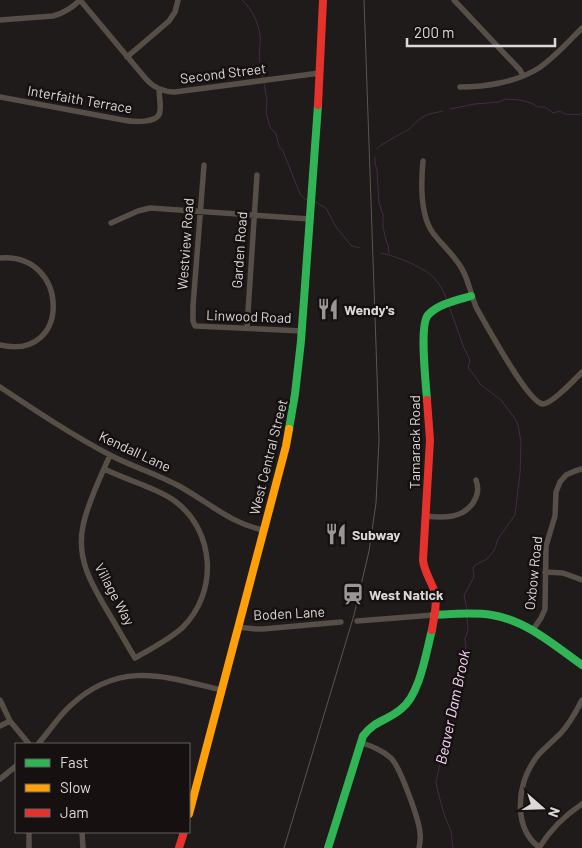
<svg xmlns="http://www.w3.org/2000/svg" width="582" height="848" viewBox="0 0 582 848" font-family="Barlow,sans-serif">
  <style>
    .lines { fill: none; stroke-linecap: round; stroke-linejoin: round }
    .stream { stroke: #462a48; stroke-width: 1 }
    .street { stroke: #564e47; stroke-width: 5.5 }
    .fast { stroke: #30b455; stroke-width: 8 }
    .slow { stroke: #ff9f0a; stroke-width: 8 }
    .jam { stroke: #e5322d; stroke-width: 8 }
    .rail { stroke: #5a5550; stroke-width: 1 }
    .labels { text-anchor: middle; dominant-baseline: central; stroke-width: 5; stroke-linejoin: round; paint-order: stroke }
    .street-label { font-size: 14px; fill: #dbd8d7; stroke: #161110 }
    .poi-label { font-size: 14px; font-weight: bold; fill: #dbd8d7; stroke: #161110; text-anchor: start }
    .water-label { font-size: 15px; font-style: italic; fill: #f7d7fa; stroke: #161110 }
  </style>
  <rect width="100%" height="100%" fill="#1e1b1a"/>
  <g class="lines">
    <path class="stream" d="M242 0C252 9 258 22 260 35 261 44 258 54 260 63 261 68 262 73 263 79
      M264 83 267 100 266 113 270 127 276 134 279 146 283 151 300 194 305 199 309 201
      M450 109 475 104 499 102 505 99 520 100 531 103 538 107H545L553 113 560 111C567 117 573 113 579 115L582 113
      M377 149C380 144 401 134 408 130 413 126 417 120 423 117 429 113 436 113 443 111
      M375 157V163L377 170 379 203 383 215V227L386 240 388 246 389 253
      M315 202 326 208 336 227 349 243 352 246 360 248
      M381 253C396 256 426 268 435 279 440 285 444 292 447 300
      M449 306 464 348 470 360 468 368 474 375 481 385 501 400 515 419 518 425 521 442 520 473 515 515 498 539 495 549 492 553 487 559 475 565 473 568 474 577 464 595 467 610
      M453 848 451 831 444 814 438 792 436 782 441 759 440 752V748L446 738 453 701 456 677 466 647 465 639 468 630 467 617"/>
    <path class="street" d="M80 0 146 79C154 88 163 92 175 92L320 73
      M454 0 520 70 523 76
      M0 20 53 16C64 13 72 8 80 0
      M127 57 169 21 175 12 178 0
      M460 87C486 87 517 82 539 68 555 57 568 42 582 28
      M0 97 123 120C133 122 159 124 160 111 161 104 159 96 159 89
      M423 161C421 182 420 215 433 233 442 245 455 256 462 269 469 281 471 296 477 309 486 324 528 403 543 404 552 404 575 379 582 372
      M204 165 193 306V321L195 326 302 331
      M111 223 138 211 150 208 310 219
      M0 258C70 252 72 362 0 345
      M247 327 257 175
      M0 387C36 411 72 435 110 455 133 467 157 474 179 486 208 502 230 523 263 530
      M104 469C117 475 130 480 143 485 154 490 166 494 176 502 215 532 218 592 183 627 169 640 152 648 135 658 126 643 117 627 108 612 92 585 76 559 83 526 87 504 101 476 110 455
      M425 516C442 518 462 519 473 503 478 495 479 489 476 480
      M545 572 563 573 582 580
      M357 621 434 615
      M238 627 256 629H263L341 622
      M532 631 541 618 545 609 546 546 555 516 556 492 560 482 566 475 575 471 582 469
      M0 700 10 721 29 744
      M0 726 10 721
      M360 742C371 746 382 750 391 758 400 767 419 819 420 833 421 838 420 843 419 848
      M38 744C49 732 58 717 70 706 119 660 164 676 221 690
      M0 779 16 766
      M29 832V848
      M82 832 83 848
      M539 847C528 839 523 829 521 815 518 793 525 771 539 754 546 747 554 740 561 733 570 723 576 712 582 700
      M539 848C550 830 564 816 582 804"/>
    <path class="fast" d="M427 400C426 383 419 325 428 315 438 304 457 300 471 296
      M289 429 295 394 301 341 318 105
      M434 615C453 614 473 612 492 615 526 620 555 646 582 665
      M328 848 363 736C375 720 387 721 401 709 420 695 426 652 432 630"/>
    <path class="slow" d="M189 814 286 446 289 429"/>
    <path class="jam" d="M318 105 323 0
      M427 400 430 440 423 560C424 571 430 579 434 590 438 602 434 617 432 630
      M179 848 184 832"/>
    <path class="rail" d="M284 848 354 615 369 551 376 503 379 440 377 374 364 0"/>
  </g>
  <defs>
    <g id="restaurant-bare" transform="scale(1.725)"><path d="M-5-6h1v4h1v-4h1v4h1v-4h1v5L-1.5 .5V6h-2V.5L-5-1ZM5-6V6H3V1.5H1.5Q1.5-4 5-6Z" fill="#999695" stroke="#161110" stroke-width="2.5" paint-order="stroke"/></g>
    <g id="station-bare" transform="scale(1.725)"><path d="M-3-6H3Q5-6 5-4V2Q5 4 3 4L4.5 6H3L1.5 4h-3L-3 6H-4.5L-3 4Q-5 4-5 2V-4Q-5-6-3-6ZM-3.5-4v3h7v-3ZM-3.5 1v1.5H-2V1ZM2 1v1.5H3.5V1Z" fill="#999695" stroke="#161110" stroke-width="2.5" paint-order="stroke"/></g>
  </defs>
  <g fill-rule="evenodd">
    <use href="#restaurant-bare" x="328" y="309"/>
    <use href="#restaurant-bare" x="336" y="534"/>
    <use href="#station-bare" x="353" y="594"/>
  </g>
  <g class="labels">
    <g class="street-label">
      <text transform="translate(223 73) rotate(-7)">Second Street</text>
      <text transform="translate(80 99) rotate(10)">Interfaith Terrace</text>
      <text transform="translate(185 244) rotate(-86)">Westview Road</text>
      <text transform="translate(239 250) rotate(-86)">Garden Road</text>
      <text transform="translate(249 316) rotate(2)">Linwood Road</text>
      <text transform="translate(414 442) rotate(-90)">Tamarack Road</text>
      <text transform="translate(135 451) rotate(25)">Kendall Lane</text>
      <text transform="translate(268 457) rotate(-76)">West Central Street</text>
      <text transform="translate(533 573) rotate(-84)">Oxbow Road</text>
      <text transform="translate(115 594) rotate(62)">Village Way</text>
      <text transform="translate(289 613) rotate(-3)">Boden Lane</text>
    </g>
    <g class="poi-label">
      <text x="344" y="309">Wendy's</text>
      <text x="352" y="534">Subway</text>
      <text x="369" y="594">West Natick</text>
    </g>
    <g class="water-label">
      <text transform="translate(452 707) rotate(-78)">Beaver Dam Brook</text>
    </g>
  </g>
  <rect x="15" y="743" width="175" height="90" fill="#161110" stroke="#656160"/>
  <rect x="25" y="759" width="25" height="8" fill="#30b455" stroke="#656160"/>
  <text x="60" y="768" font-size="15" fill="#dbd8d7">Fast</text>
  <rect x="25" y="784" width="25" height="8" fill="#ff9f0a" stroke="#656160"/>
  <text x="60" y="793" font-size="15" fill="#dbd8d7">Slow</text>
  <rect x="25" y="809" width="25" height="8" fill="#e5322d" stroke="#656160"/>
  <text x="60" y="818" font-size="15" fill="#dbd8d7">Jam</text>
  <g transform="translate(542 808) rotate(110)" stroke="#161110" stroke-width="4" paint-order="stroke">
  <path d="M0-4L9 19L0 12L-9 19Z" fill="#dbd8d7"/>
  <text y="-8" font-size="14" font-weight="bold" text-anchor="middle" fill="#dbd8d7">N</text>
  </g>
  <path d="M407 38v8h148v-8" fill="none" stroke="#dbd8d7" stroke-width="2.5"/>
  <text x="414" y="38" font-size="15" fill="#dbd8d7" stroke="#161110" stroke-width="4" paint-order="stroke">200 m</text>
</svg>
